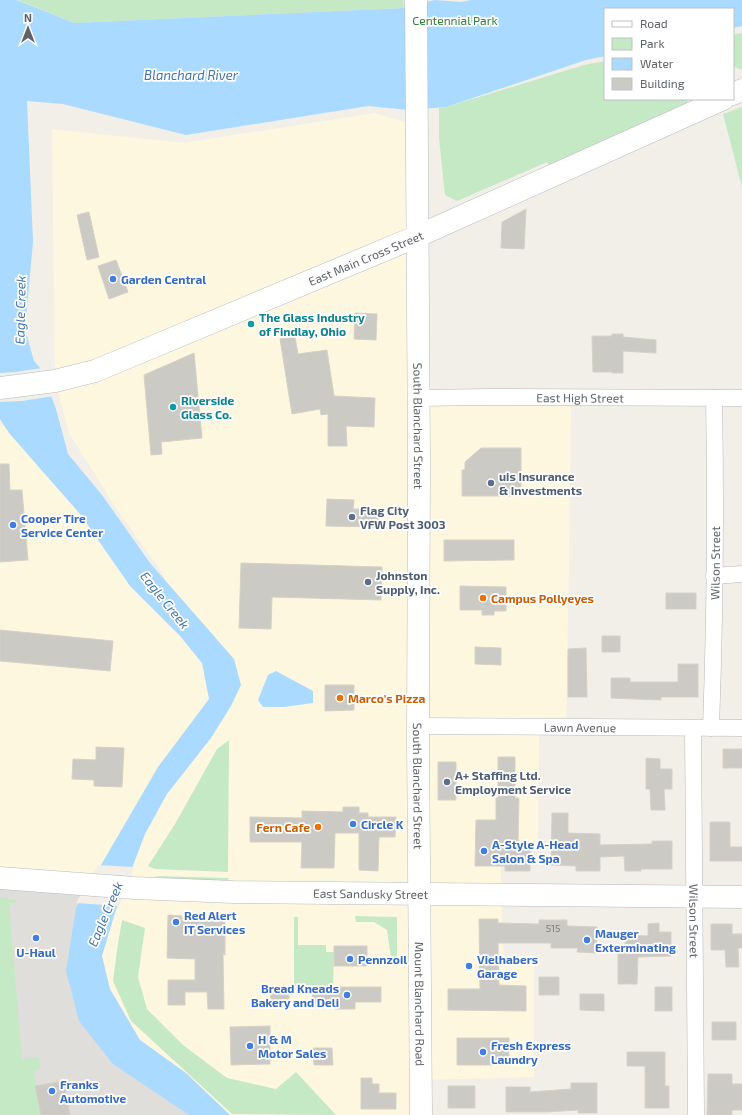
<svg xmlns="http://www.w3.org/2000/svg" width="742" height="1115" viewBox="0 0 742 1115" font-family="'Exo 2',sans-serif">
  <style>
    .commercial { fill: #fef7e0 }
    .industrial { fill: #e0deda }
    .green { fill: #c5e8c5 }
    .water { fill: #aadaff }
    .pier { fill: #f1efe8 }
    .building { fill: #cccac5; stroke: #d6d1c6 }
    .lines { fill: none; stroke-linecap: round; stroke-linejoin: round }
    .minor-casing { stroke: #b5b8bc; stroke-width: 17 }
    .secondary-casing { stroke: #b6babf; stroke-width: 23 }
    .minor { stroke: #fff; stroke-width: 16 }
    .secondary { stroke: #fff; stroke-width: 22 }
    .shop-dot { fill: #3f7fe0; stroke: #fff; stroke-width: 1.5 }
    .culture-dot { fill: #0f9aa8; stroke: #fff; stroke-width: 1.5 }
    .service-dot { fill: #5c6f8a; stroke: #fff; stroke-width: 1.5 }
    .food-dot { fill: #e8710a; stroke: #fff; stroke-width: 1.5 }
    .labels { text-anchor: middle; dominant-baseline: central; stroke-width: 3.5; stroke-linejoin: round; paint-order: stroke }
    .number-label { font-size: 10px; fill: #7a7d7f }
    .park-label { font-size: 12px; fill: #348238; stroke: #fff }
    .street-label { font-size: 12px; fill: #5f6368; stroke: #fff }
    .shop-label { font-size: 12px; font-weight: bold; fill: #366cbe; stroke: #fff; text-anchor: start }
    .culture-label { font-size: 12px; font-weight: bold; fill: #0d838f; stroke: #fff; text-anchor: start }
    .service-label { font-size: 12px; font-weight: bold; fill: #4e5e75; stroke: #fff; text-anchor: start }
    .food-label { font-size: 12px; font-weight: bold; fill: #c56008; stroke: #fff; text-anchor: start }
    .water-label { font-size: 13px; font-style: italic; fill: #4174aa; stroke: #fff }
  </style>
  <rect width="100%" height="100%" fill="#f1efe8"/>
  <path class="commercial" d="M375 113 416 126 418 398 571 397 570 500 566 727H539L538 841 501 842V895L504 959H534V1077L421 1080V1115H208L138 1058 0 879V422L198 641 161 571 116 508 69 433 55 381 52 129 183 143Z"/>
  <path class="industrial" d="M0 879 115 887 87 956 97 1002 208 1115H0Z"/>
  <path class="green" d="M18 0H403L404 8 74 23Z
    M742 33V70L733 66V35Z
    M605 61V99H688L687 103 676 111 550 167 547 162 457 201 445 195 439 138V108L446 107 584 65Z
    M742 107V187L723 114Z
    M229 740 228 872 155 869 148 866 175 824 217 749Z
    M154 876 229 878 227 881 174 880Z
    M0 898 16 899V903H9L22 1059 39 1057 40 1068 34 1072 41 1115H0Z
    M355 916 397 917V959L391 957 387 930 374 922H356Z
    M294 917H298V945H326V952H334L333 987H294Z
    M122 920 145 928 138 977 147 1009 183 1045 227 1078 276 1089 296 1072 336 1115 232 1114 131 1021 113 981 117 950Z"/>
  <path class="water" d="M0 0H17L74 23 404 8 434 0 461 2 471 0H742V26L733 28V9H605V56L586 60 446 107 409 110 368 106 186 135 63 104 27 101 33 242 25 329 34 361 41 369 56 409 68 454 102 495 150 563 234 659 241 685 231 706 211 738 167 794 145 834 115 913 102 956 110 989 140 1040 186 1073 230 1115H189L113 1064 79 1021 66 971 76 908 158 767 209 699 202 663 180 636 130 586 80 514 9 433 0 419Z
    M276 671 313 691V703L284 707H263L258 700 268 675Z"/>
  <path class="pier" d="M43 368 54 396 22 401 0 402V373L15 372Z
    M98 865 134 867 119 906 76 903Z"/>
  <path class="building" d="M526 209 524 249 501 248 502 222Z
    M89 212 99 257 87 260 77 215Z
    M116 260 128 292 109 299 98 266Z
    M355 313 377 314 376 340 354 339Z
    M612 334H623V337L656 340V353L623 351V373H612V372H593L592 336H612Z
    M295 337 298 354 327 350 334 396 375 398 374 427 346 426 347 446H328V414L321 415 320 409 292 414 280 339Z
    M194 353 202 438 161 442 162 454 151 455 144 375Z
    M481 448H521V496H462V470H465V462Z
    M0 464H9L10 490H22L28 560 0 562Z
    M327 499 354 500 353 509H379V527L326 526Z
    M444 540H514V560L444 561Z
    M241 563 382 567 381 600 272 597 271 629 239 628Z
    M460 586 506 587V611H494V615H482V610H460Z
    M666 593H696V609H666Z
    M0 630 113 641 110 671 0 661Z
    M602 636H620V652H602Z
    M475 647 501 648V665L475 664Z
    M586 648 587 697H568V649Z
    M678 664H698V697H661V700L611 698V678H630V682H678Z
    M325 685H354V710L325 711Z
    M96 747 124 748 122 787 94 786V780L72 779 73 759 96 760Z
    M723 749H742V768H723Z
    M498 757H515V798H519L518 845H530V871H505V866H475L476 820H496V798H498Z
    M646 758 660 759V769H672V789H664L665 810H651L650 789H646Z
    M438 762H456V800H438Z
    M343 807H359V813H368V817H396L395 837H379L378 871 359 870V833H335L334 868H301L302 842H250V817L302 818V811L343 812Z
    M552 813H568V833L600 834V845L652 844V841H672V869H641V871H625L624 856 600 857V871H576V866L551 865Z
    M710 822H730V847H742V861H710Z
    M168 915 182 916V921H225V955L223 954 224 1009H208L207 992H185V1005H168V980H195V959L167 958Z
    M479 919H498V923L539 924V920H567V926L597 927 596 953 577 952 578 948H551V943H498L499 985 526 986V1011L448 1010V989H480Z
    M659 923V932H671V956L638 957 637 984H618V945H625V935L648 936V924Z
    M711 924H732V934H742V948H738L739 967H726L725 950H711Z
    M334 946H367V966H334Z
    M539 977H559V995H539Z
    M270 987H289V1001H271Z
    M313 987H381V1002H355V1009H335V1003H312Z
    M655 987H672V1011H655Z
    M580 994H604V1011L580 1010Z
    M712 1022H736V1040H712Z
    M270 1026V1064L231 1065 230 1027Z
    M457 1038H509V1065H457Z
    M313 1048H332L333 1065H314Z
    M627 1052H665V1086H669V1108H645V1066H627Z
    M708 1074H732V1084H742V1110H732V1115H707Z
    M361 1078H372V1084H379V1093H396V1109H361Z
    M64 1081 70 1115H41L35 1086Z
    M571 1083H597V1113H578V1110L547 1112H506V1087H530V1092L571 1089Z
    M448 1086H475V1108H448Z"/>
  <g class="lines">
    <g class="minor-casing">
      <g id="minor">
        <path id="s1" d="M418 398 488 397 742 398"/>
        <path d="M714 576 742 574"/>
        <path id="s2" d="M418 726 742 728"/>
        <path id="s3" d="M693 728 696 1115"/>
        <path id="s4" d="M711 728C715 618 716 508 714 398"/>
      </g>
    </g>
    <g class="secondary-casing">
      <g id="secondary">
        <path id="s5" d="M416 0 419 462 418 739 421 1115"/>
        <path d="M733 94 742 90"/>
        <path id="s6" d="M0 388 55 381 95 371 418 236 723 99"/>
        <path id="s7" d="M0 878 134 888 233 892 742 897"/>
      </g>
    </g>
    <use href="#minor" class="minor"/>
    <use href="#secondary" class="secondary"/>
  </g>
  <g class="shop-dot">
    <circle cx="113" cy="279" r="4"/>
    <circle cx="13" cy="525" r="4"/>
    <circle cx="353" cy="824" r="4"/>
    <circle cx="484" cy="851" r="4"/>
    <circle cx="176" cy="922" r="4"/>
    <circle cx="36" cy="938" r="4"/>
    <circle cx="587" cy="940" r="4"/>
    <circle cx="350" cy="959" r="4"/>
    <circle cx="469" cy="966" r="4"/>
    <circle cx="347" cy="995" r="4"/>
    <circle cx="250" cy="1046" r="4"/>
    <circle cx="483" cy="1052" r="4"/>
    <circle cx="52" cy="1091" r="4"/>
  </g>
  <g class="culture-dot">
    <circle cx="251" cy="324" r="4"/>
    <circle cx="173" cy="407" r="4"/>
  </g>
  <g class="service-dot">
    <circle cx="491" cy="483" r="4"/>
    <circle cx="352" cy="517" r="4"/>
    <circle cx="368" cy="582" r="4"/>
    <circle cx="447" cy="782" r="4"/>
  </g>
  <g class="food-dot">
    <circle cx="483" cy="598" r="4"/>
    <circle cx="340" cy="698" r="4"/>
    <circle cx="318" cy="827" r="4"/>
  </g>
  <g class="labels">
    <g class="number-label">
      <text x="553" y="928">515</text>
    </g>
    <g class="park-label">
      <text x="455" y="20">Centennial Park</text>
    </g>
    <g class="street-label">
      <text stroke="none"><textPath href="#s6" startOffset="390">East Main Cross Street</textPath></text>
      <text stroke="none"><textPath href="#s1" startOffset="162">East High Street</textPath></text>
      <text stroke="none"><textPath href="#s5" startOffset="426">South Blanchard Street</textPath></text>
      <text stroke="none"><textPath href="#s4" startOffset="165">Wilson Street</textPath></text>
      <text stroke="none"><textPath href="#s2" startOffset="162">Lawn Avenue</textPath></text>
      <text stroke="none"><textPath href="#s5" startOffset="786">South Blanchard Street</textPath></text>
      <text stroke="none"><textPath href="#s7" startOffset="371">East Sandusky Street</textPath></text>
      <text stroke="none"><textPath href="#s3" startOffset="193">Wilson Street</textPath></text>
      <text stroke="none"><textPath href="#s5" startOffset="1004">Mount Blanchard Road</textPath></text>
    </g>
    <g class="shop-label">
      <text x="121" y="279">Garden Central</text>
      <text x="21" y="518">Cooper Tire<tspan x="21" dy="14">Service Center</tspan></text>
      <text x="361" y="824">Circle K</text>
      <text x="492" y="844">A-Style A-Head<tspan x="492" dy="14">Salon &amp; Spa</tspan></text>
      <text x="184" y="915">Red Alert<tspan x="184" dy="14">IT Services</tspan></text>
      <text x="595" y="933">Mauger<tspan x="595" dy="14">Exterminating</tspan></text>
      <text x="36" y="952" text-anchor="middle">U-Haul</text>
      <text x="358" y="959">Pennzoil</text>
      <text x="477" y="959">Vielhabers<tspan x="477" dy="14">Garage</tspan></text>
      <text x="339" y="988" text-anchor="end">Bread Kneads<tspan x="339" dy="14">Bakery and Deli</tspan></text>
      <text x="258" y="1039">H &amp; M<tspan x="258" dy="14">Motor Sales</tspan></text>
      <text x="491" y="1045">Fresh Express<tspan x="491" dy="14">Laundry</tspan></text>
      <text x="60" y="1084">Franks<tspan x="60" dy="14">Automotive</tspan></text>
    </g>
    <g class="culture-label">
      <text x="259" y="317">The Glass Industry<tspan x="259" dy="14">of Findlay, Ohio</tspan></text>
      <text x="181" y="400">Riverside<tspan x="181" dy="14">Glass Co.</tspan></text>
    </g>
    <g class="service-label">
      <text x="499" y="476">uis Insurance<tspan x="499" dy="14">&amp; Investments</tspan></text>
      <text x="360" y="510">Flag City<tspan x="360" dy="14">VFW Post 3003</tspan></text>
      <text x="376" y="575">Johnston<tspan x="376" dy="14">Supply, Inc.</tspan></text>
      <text x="455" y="775">A+ Staffing Ltd.<tspan x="455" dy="14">Employment Service</tspan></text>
    </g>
    <g class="food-label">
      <text x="491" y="598">Campus Pollyeyes</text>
      <text x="348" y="698">Marco's Pizza</text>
      <text x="310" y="827" text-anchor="end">Fern Cafe</text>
    </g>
    <g class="water-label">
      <text x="191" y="75">Blanchard River</text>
      <text transform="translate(20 310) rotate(-89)">Eagle Creek</text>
      <text transform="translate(165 600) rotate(51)">Eagle Creek</text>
      <text transform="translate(105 914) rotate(-67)">Eagle Creek</text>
    </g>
  </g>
  <rect x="604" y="8" width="130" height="92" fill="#ffffff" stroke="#bfc1c3"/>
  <rect x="612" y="21" width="20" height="6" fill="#ffffff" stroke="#bfc1c3"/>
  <text x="640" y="28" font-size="12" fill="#5f6368">Road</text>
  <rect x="612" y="38" width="20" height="12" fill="#c5e8c5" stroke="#bfc1c3"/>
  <text x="640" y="48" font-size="12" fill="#5f6368">Park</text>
  <rect x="612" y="58" width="20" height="12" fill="#aadaff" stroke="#bfc1c3"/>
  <text x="640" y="68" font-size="12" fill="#5f6368">Water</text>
  <rect x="612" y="78" width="20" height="12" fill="#cccac5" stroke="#bfc1c3"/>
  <text x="640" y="88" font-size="12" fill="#5f6368">Building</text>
  <g transform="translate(28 28)" stroke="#ffffff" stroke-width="3" paint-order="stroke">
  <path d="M0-3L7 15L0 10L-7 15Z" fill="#5f6368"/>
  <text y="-6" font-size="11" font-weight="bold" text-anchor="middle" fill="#5f6368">N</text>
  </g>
</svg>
